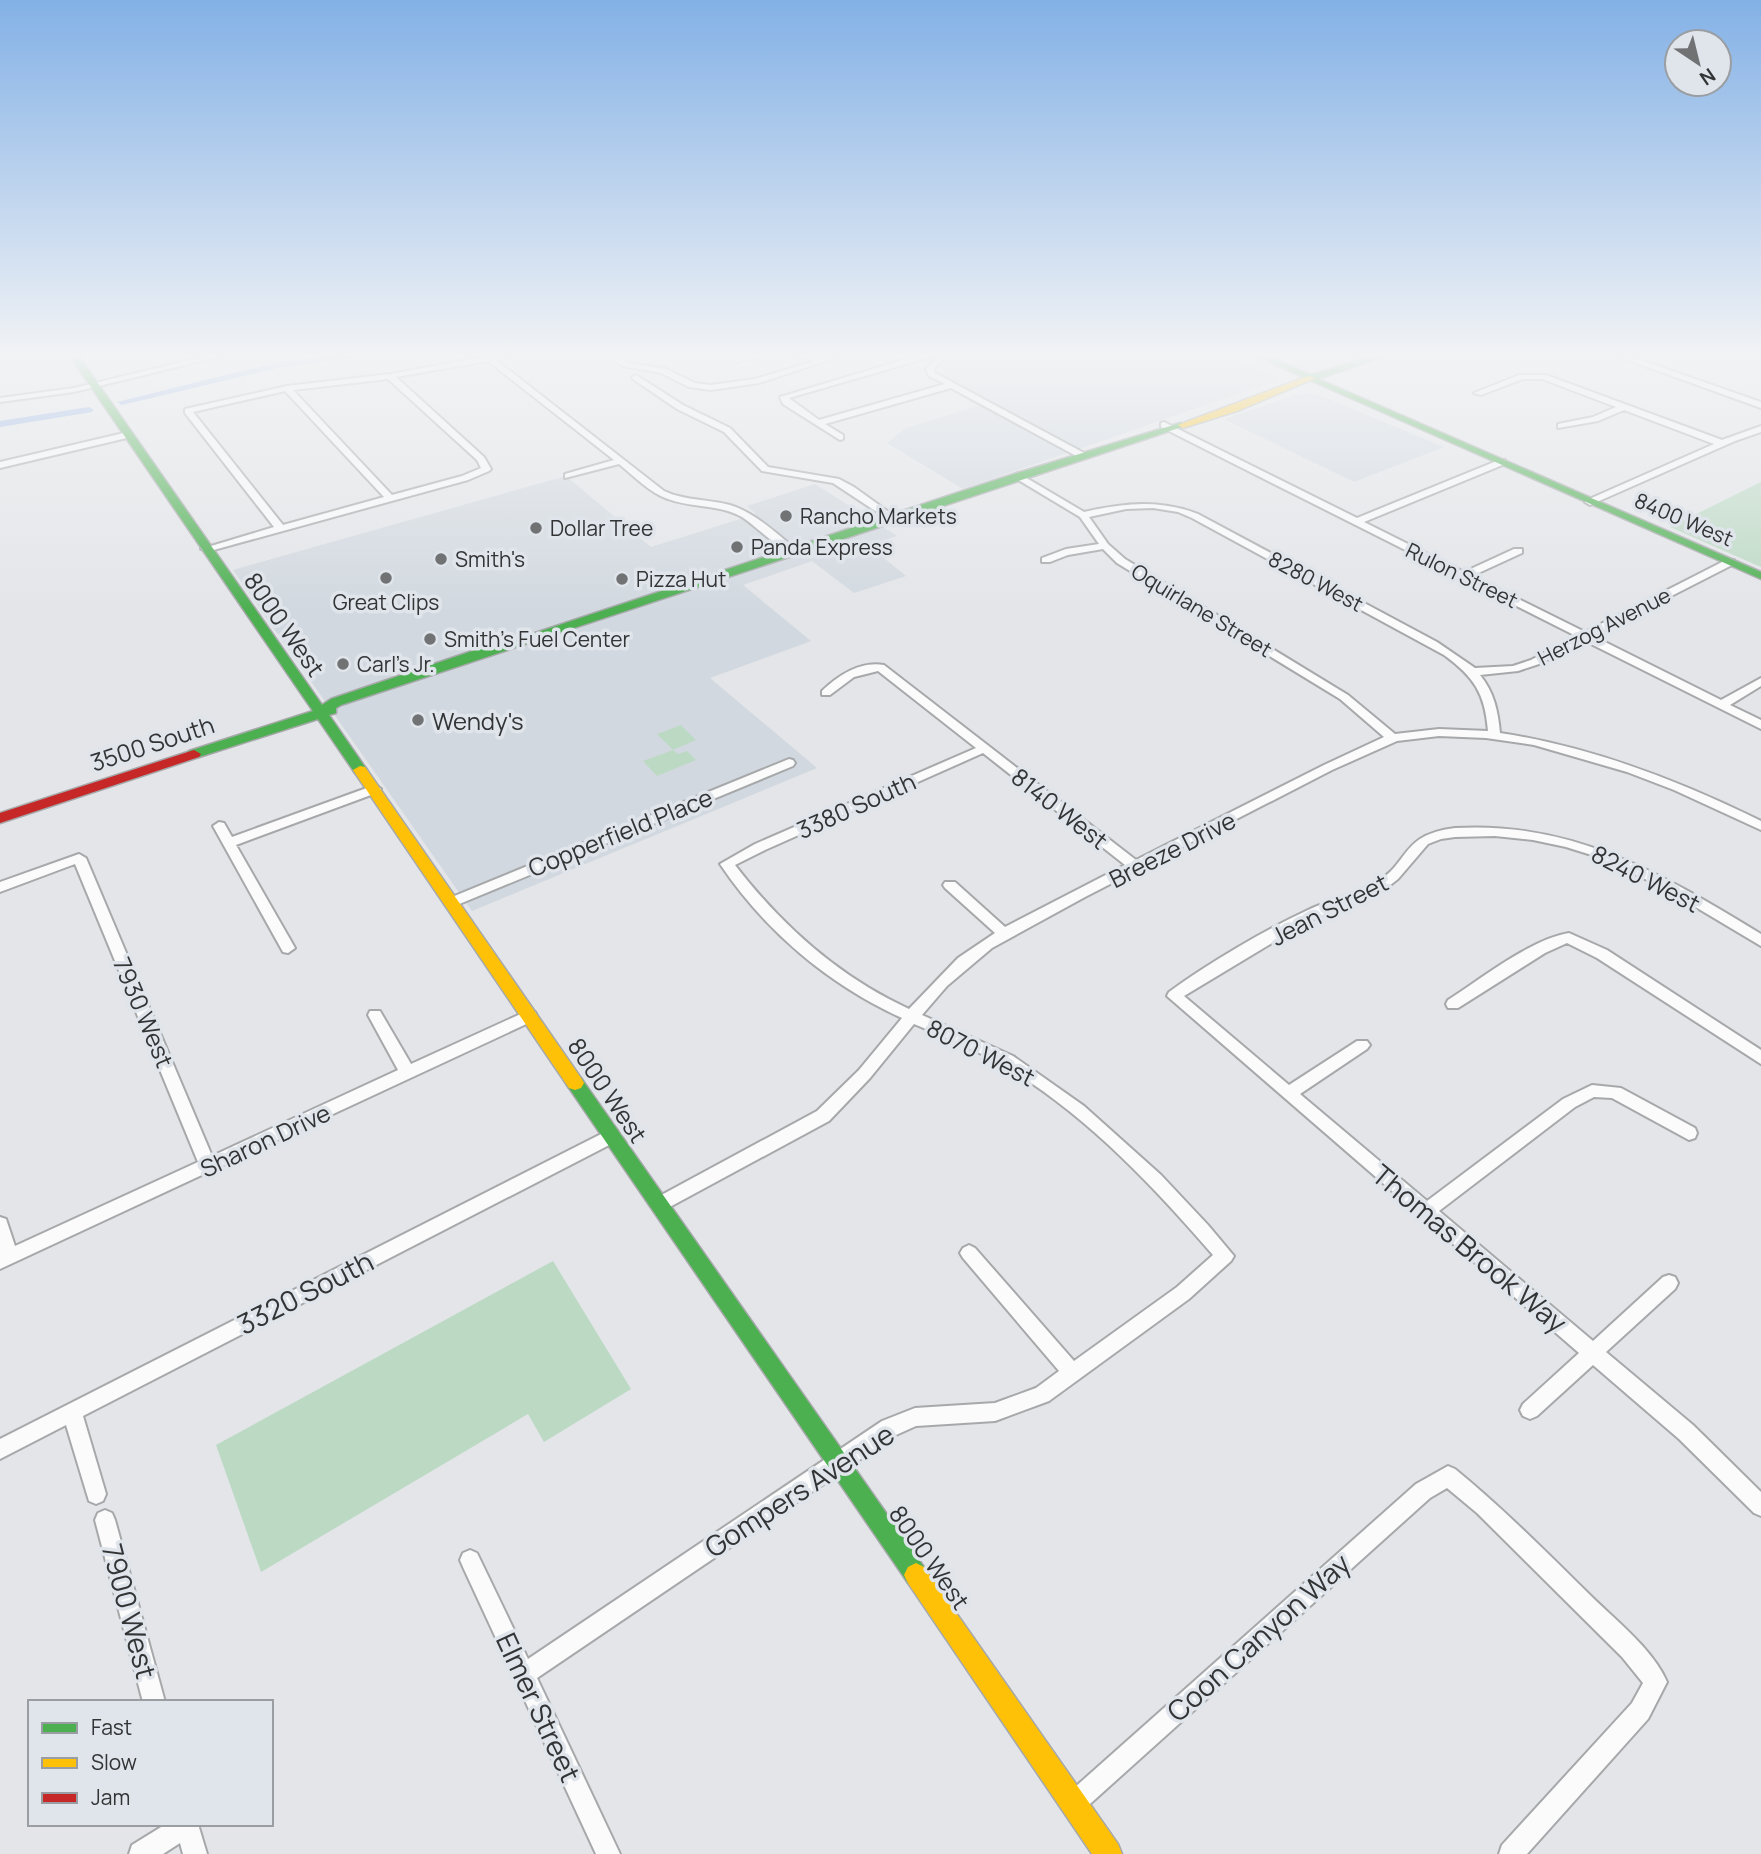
<svg xmlns="http://www.w3.org/2000/svg" width="1761" height="1854" viewBox="0 0 1761 1854" font-family="Manrope,sans-serif">
  <style>
    .built { fill: #d1d8df }
    .green { fill: #bcd9c4 }
    .lines { fill: none; stroke-linecap: round; stroke-linejoin: round }
    .canal { fill: #8bade2; fill-rule: evenodd }
    .street-casing { stroke: #a6a8aa; stroke-width: 4 }
    .fast-casing { stroke: #a6a8aa; stroke-width: 3 }
    .slow-casing { stroke: #a6a8aa; stroke-width: 3 }
    .jam-casing { stroke: #a6a8aa; stroke-width: 3 }
    .street { fill: #fbfbfc; fill-rule: evenodd }
    .fast { fill: #4caf50; fill-rule: evenodd }
    .slow { fill: #ffc107; fill-rule: evenodd }
    .jam { fill: #c62828; fill-rule: evenodd }
    .poi-dot { fill: #707274; stroke: #e0e5eb; stroke-width: 2.5 }
    .labels { text-anchor: middle; dominant-baseline: central; stroke-width: 7; stroke-linejoin: round; paint-order: stroke }
    .far-poi-label { font-size: 21px; fill: #323436; stroke: #e0e5eb; text-anchor: start }
    .far-street-label { font-size: 21px; fill: #323436; stroke: #e0e5eb }
    .street-label { font-size: 24px; fill: #323436; stroke: #e0e5eb }
    .poi-label { font-size: 24px; fill: #323436; stroke: #e0e5eb; text-anchor: start }
    .near-street-label { font-size: 28px; fill: #323436; stroke: #e0e5eb }
  </style>
  <rect width="100%" height="100%" fill="#e3e5e8"/>
  <path class="built" d="M954 352H1219L1275 376 1278 380 963 489 887 443 906 428 992 402 945 376 942 366Z
    M1260 352H1381L1315 373 1305 371Z
    M1311 393 1319 395 1444 447 1354 482 1224 419 1300 394Z
    M566 476 651 547 756 514 747 506 815 484 897 536 868 545 906 576 854 593 812 561 743 585 811 641 710 678 817 768 472 911 233 570Z"/>
  <path class="green" d="M1761 482V567L1670 527Z
    M681 725 696 740 673 750 678 754 687 751 696 760 657 776 643 761 673 750 657 734Z
    M553 1261 631 1389 544 1442 528 1414 261 1572 216 1445Z"/>
  <g class="lines">
    <path class="canal" d="M364 352H392L278 368 122 405 117 402 278 362Z
      M89 407 94 410 92 412 0 427V421Z"/>
    <g class="street-casing">
      <path id="street" d="M224 352H239L74 392 0 402V398L74 388Z
        M511 352H530L496 360 664 491C685 501 708 499 730 505 756 513 775 533 796 549V553C783 554 755 525 742 517 719 504 692 508 668 499 650 493 634 476 619 464L565 478V474L614 460 488 361 396 377 484 457 491 469 489 471 468 480 210 551 201 549 274 527 185 413V409L287 386 390 374ZM388 379 477 460 481 468 462 476 392 495 293 390ZM285 391 384 497 283 525 193 412Z
        M598 352H608L628 363 666 369 695 383 711 385 755 379 811 362 815 359 773 354 736 362 719 352H729L737 357 760 352H796L824 356 853 352 759 383 711 390 689 387 661 373 623 366Z
        M949 352 934 369 935 373 1086 454V458H1080L951 388 825 424 843 435V439L840 440 783 404 780 397 926 353ZM930 357H937L926 369 929 376 945 384 819 420 789 398Z
        M1606 352H1618L1761 402V408Z
        M1751 352H1761V356Z
        M636 375 683 405 730 428 768 467 839 479 854 487 897 518 889 520 833 483 762 471 724 432 677 409 633 379 632 377Z
        M1519 375H1546L1722 440 1761 426V432L1735 441 1590 505 1585 502 1587 500 1714 444 1624 410 1598 421 1558 428V424L1593 417 1616 407 1542 379H1523L1481 395 1474 393Z
        M1164 422 1357 518 1499 460H1505V464L1364 522 1464 572 1514 549H1522V553L1472 576 1585 632 1726 560H1734V564L1593 636 1721 700 1761 678V686L1730 705 1761 720V729L1585 641 1539 664 1518 671 1480 675C1494 692 1498 711 1500 733 1592 747 1678 780 1761 821V830L1674 790 1627 772 1534 745 1486 738 1439 736 1397 741 1332 770 1085 897 992 948 947 986 922 1015 1013 1056 1084 1106 1161 1175 1208 1225 1234 1256 1231 1261 1189 1299 1049 1401 995 1421 916 1426 896 1435 537 1678 620 1854H596L463 1567 460 1560 463 1553 470 1550 477 1553 528 1659 882 1421 915 1408 995 1403 1036 1388 1059 1371 963 1258 960 1253 963 1248 969 1245 975 1248 1074 1361 1177 1287 1213 1255C1155 1188 1092 1121 1016 1073 984 1053 949 1039 914 1024L870 1078 829 1121 666 1209 660 1211 654 1209 651 1204 654 1199 817 1111 859 1070 902 1018C829 985 765 931 720 864L755 844 976 748 878 671 854 677 830 695H822V691C839 675 860 661 884 665L1136 860 1324 765 1384 737 1340 699 1117 563 1103 549 1068 555 1050 562H1042V558L1066 549 1099 544 1080 517 1015 478 1013 476 1018 473 1084 512C1124 503 1159 499 1198 514L1437 642 1475 668 1513 666 1531 660 1576 636 1161 427V423ZM1153 508 1178 512 1192 518 1444 655C1474 677 1485 693 1488 731L1439 729 1395 734 1348 695 1125 559 1108 544 1089 517 1126 509ZM983 753 1125 865 1005 927 955 882H945L943 885 945 888 995 933 958 958 909 1009C839 977 782 926 735 865L765 850Z
        M128 432 131 433V437L0 468V462Z
        M789 759 793 760 795 763 793 766 457 905 452 907 445 902 447 899Z
        M375 785 381 789 379 792 236 845 295 948 288 953 283 952 213 826 219 822 224 823 232 837Z
        M1455 828C1574 821 1664 875 1761 934V946L1662 887 1598 857 1566 847 1533 840 1495 836 1455 837 1441 839 1428 844 1398 879 1384 890 1305 923 1184 996 1289 1085 1357 1041H1367L1370 1045 1367 1049 1300 1094 1427 1201 1563 1099 1592 1085 1621 1088 1695 1128 1697 1133 1695 1138 1689 1140 1612 1098 1594 1097 1575 1107 1439 1211 1593 1341 1663 1277 1669 1275 1675 1277 1678 1283 1675 1289 1606 1352 1693 1425 1761 1492V1516L1754 1513 1679 1439 1593 1365 1537 1416 1530 1419 1523 1416 1520 1410 1523 1404 1579 1353 1167 996 1169 992C1209 963 1263 931 1308 910 1329 900 1353 895 1374 884 1411 863 1399 835 1455 828Z
        M79 854 86 858 212 1156 398 1070 368 1015 370 1011H380L411 1064 525 1012H535L537 1016 535 1020 0 1269V1217L6 1219 15 1246 198 1162 75 864 0 892V882Z
        M1569 933 1607 950 1761 1050V1064L1597 958 1567 943 1545 953 1458 1008H1448L1446 1004 1448 1000C1481 979 1531 939 1569 933Z
        M611 1129 617 1131 619 1136 617 1141 83 1416 106 1494 103 1501 96 1504 89 1501 66 1425 0 1459V1439Z
        M1448 1466 1455 1469C1504 1509 1548 1554 1593 1598 1617 1621 1654 1651 1667 1682L1648 1719 1527 1854H1499L1502 1845 1632 1703 1643 1683 1622 1657 1477 1513 1447 1488 1430 1498 1081 1812 1073 1816 1065 1812 1061 1804 1065 1796 1416 1484Z
        M105 1510 112 1513 115 1520 165 1702H143L95 1520 98 1513Z
        M166 1824H198L207 1854H183L180 1843 163 1854H129L132 1845Z"/>
    </g>
    <g class="fast-casing">
      <path id="fast" d="M67 352H76L322 705 331 699 490 645 511 641 1014 474 1180 423 1188 425 341 705 336 708V713L329 715 367 770 360 774 355 773 318 719 199 757H189L187 754 189 751 313 711Z
        M1246 352H1258L1311 375 1384 352H1398L1318 379 1761 572V579Z
        M575 1076 581 1078 924 1567 928 1575 924 1583 916 1587 908 1583 569 1088 566 1083 569 1078Z"/>
    </g>
    <g class="slow-casing">
      <path id="slow" d="M1308 376 1316 378 1237 411 1183 428 1178 425Z
        M360 766 365 767 581 1078 584 1083 581 1088 575 1090 569 1088 353 770Z
        M916 1563 924 1567 1118 1844 1122 1854H1092L908 1583 904 1575 908 1567Z"/>
    </g>
    <g class="jam-casing">
      <path id="jam" d="M194 750 201 754 199 757 0 823V813Z"/>
    </g>
    <use href="#street" class="street"/>
    <use href="#fast" class="fast"/>
    <use href="#slow" class="slow"/>
    <use href="#jam" class="jam"/>
  </g>
  <linearGradient id="sky" x2="0" y2="1"><stop stop-color="#83b1e6"/><stop offset="0.58" stop-color="#f2f3f5"/><stop offset="1" stop-color="#f2f3f5" stop-opacity="0"/></linearGradient>
  <rect width="1761" height="612" fill="url(#sky)"/>
  <g class="poi-dot">
    <circle cx="786" cy="516" r="7"/>
    <circle cx="536" cy="528" r="7"/>
    <circle cx="737" cy="547" r="7"/>
    <circle cx="441" cy="559" r="7"/>
    <circle cx="386" cy="578" r="7"/>
    <circle cx="622" cy="579" r="7"/>
    <circle cx="430" cy="639" r="7"/>
    <circle cx="343" cy="664" r="7"/>
    <circle cx="418" cy="720" r="7"/>
  </g>
  <g class="labels">
    <g class="far-poi-label">
      <text x="800" y="516">Rancho Markets</text>
      <text x="550" y="528">Dollar Tree</text>
      <text x="751" y="547">Panda Express</text>
      <text x="455" y="559">Smith's</text>
      <text x="636" y="579">Pizza Hut</text>
      <text x="386" y="602" text-anchor="middle">Great Clips</text>
      <text x="444" y="639">Smith's Fuel Center</text>
      <text x="357" y="664">Carl's Jr.</text>
    </g>
    <g class="far-street-label">
      <text transform="translate(1684 519) rotate(23)">8400 West</text>
      <text transform="translate(1462 575) rotate(26)">Rulon Street</text>
      <text transform="translate(1316 581) rotate(28)">8280 West</text>
      <text transform="translate(1202 610) rotate(31)">Oquirlane Street</text>
      <text transform="translate(1604 626) rotate(-27)">Herzog Avenue</text>
    </g>
    <g class="street-label">
      <text transform="translate(285 624) rotate(55)">8000 West</text>
      <text transform="translate(152 743) rotate(-18)">3500 South</text>
      <text transform="translate(856 805) rotate(-24)">3380 South</text>
      <text transform="translate(1060 808) rotate(38)">8140 West</text>
      <text transform="translate(620 832) rotate(-22)">Copperfield Place</text>
      <text transform="translate(1172 849) rotate(-27)">Breeze Drive</text>
      <text transform="translate(1646 878) rotate(27)">8240 West</text>
      <text transform="translate(1329 909) rotate(-27)">Jean Street</text>
      <text transform="translate(144 1012) rotate(67)">7930 West</text>
      <text transform="translate(981 1052) rotate(27)">8070 West</text>
      <text transform="translate(608 1090) rotate(56)">8000 West</text>
      <text transform="translate(265 1140) rotate(-25)">Sharon Drive</text>
      <text transform="translate(930 1557) rotate(55)">8000 West</text>
    </g>
    <g class="poi-label">
      <text x="432" y="720">Wendy's</text>
    </g>
    <g class="near-street-label">
      <text transform="translate(1470 1248) rotate(40)">Thomas Brook Way</text>
      <text transform="translate(305 1292) rotate(-27)">3320 South</text>
      <text transform="translate(799 1490) rotate(-33)">Gompers Avenue</text>
      <text transform="translate(130 1611) rotate(75)">7900 West</text>
      <text transform="translate(1258 1637) rotate(-42)">Coon Canyon Way</text>
      <text transform="translate(539 1707) rotate(65)">Elmer Street</text>
    </g>
  </g>
  <rect x="28" y="1700" width="245" height="126" fill="#e0e5eb" stroke="#9a9ea3" stroke-width="2"/>
  <rect x="42" y="1723" width="35" height="10" fill="#4caf50" stroke="#9a9ea3" stroke-width="2"/>
  <text x="91" y="1735" font-size="21" fill="#323436">Fast</text>
  <rect x="42" y="1758" width="35" height="10" fill="#ffc107" stroke="#9a9ea3" stroke-width="2"/>
  <text x="91" y="1770" font-size="21" fill="#323436">Slow</text>
  <rect x="42" y="1793" width="35" height="10" fill="#c62828" stroke="#9a9ea3" stroke-width="2"/>
  <text x="91" y="1805" font-size="21" fill="#323436">Jam</text>
  <g transform="translate(1698 63) rotate(145)"><circle r="33" fill="#e0e5eb" stroke="#9a9ea3" stroke-width="2"/>
  <path d="M0-5L12 26L0 18L-12 26Z" fill="#707274"/>
  <text y="-10" font-size="19" font-weight="bold" text-anchor="middle" fill="#323436">N</text>
  </g>
</svg>
